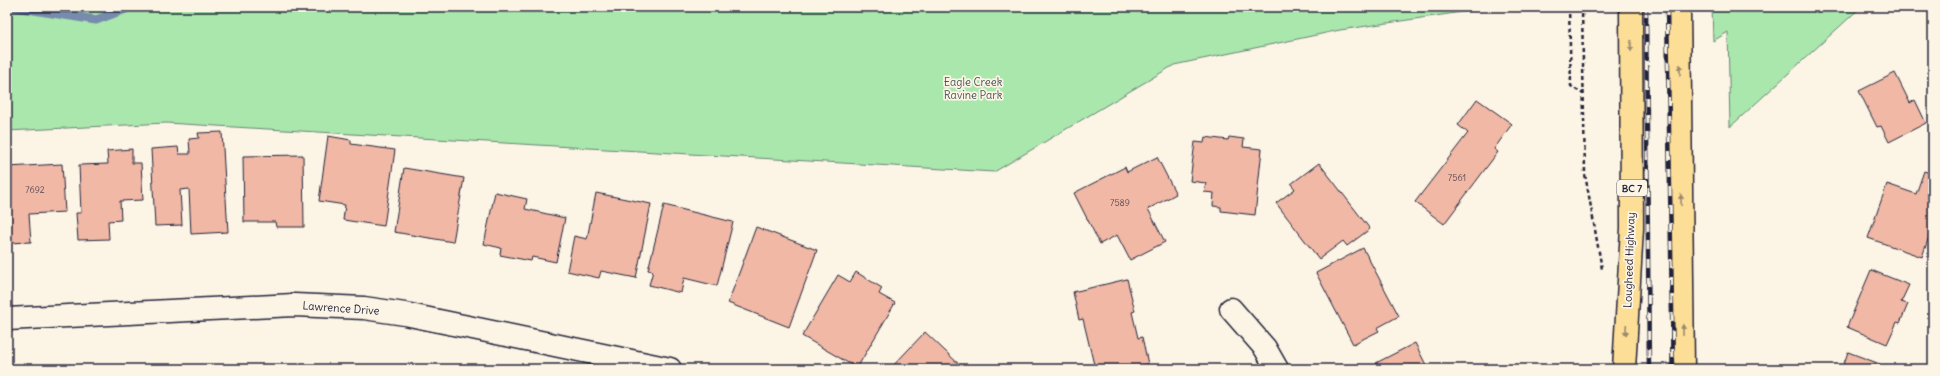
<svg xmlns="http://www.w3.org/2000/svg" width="1940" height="376" viewBox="0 0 1940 376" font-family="Delius,sans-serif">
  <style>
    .green { fill: #aae7ad; stroke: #668474 }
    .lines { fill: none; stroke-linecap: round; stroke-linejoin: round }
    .stream { stroke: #778cac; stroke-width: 9 }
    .building { fill: #f0b8a5; stroke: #22223b }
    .minor-casing { stroke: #22223b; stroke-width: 25 }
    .major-casing { stroke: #22223b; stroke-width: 25 }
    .path { stroke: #22223b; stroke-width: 2.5; stroke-dasharray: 4 3; stroke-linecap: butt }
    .minor { stroke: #fcf5e5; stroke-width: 22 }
    .major { stroke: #fdde96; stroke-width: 22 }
    .rail-casing { stroke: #22223b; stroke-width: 4.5 }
    .rail { stroke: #fcf5e5; stroke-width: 3; stroke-dasharray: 9; stroke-linecap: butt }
    .oneway { fill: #9a896d }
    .labels { text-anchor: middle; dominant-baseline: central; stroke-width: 3.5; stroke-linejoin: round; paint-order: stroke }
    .number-label { font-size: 9px; fill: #564856 }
    .shield { fill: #fcf5e5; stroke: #63616e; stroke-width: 1 }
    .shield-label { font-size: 10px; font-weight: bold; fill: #22223b }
    .park-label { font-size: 11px; fill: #445358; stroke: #fcf5e5 }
    .street-label { font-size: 11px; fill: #22223b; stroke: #fcf5e5 }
  </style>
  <rect width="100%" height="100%" fill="#fcf5e5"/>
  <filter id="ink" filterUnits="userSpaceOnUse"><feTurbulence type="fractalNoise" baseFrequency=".025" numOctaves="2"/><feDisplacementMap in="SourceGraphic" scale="8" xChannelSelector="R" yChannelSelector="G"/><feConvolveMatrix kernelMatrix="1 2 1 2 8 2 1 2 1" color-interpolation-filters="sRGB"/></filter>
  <g filter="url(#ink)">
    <path class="green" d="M7 7H1496L1340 30 1174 65 994 172 166 123 7 131Z
      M1712 7H1861L1730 127 1728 32 1713 41Z"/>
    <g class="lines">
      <path class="stream" d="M15 7 96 20 131 7"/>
    </g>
    <path class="building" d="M1895 73 1910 103 1915 100 1926 123 1889 142 1881 126 1877 127 1859 91Z
      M1477 99 1512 124 1494 149 1498 152 1444 224 1415 202 1468 133 1458 125Z
      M222 132 228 232 191 234 189 189 180 190 182 225 155 226 151 149 178 147 179 154H190L189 139 199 138 198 133Z
      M328 136 351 140V144L395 150 384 226 343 220 345 205 319 201Z
      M1205 137 1228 140 1229 137 1244 139 1243 147 1262 149 1255 215 1221 211V207L1213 206 1214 193 1204 192 1206 183 1190 181 1195 142 1204 143Z
      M132 149V163H141L143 200 120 201 121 220 108 221 109 239 78 240 76 213H81L79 165 108 164 107 151Z
      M303 155 304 227H276L275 222H244L243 156Z
      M1157 157 1176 194 1148 209 1165 242 1130 260 1117 235 1100 244 1074 193 1125 167 1127 172Z
      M1319 163 1370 229 1347 246 1343 241 1319 259 1276 203 1295 189 1291 184Z
      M62 164 65 212 29 214 31 242 7 243V167Z
      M404 168 464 178 453 242 394 232Z
      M1924 171 1933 174V225L1922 257 1868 238 1887 184 1916 194Z
      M495 192 527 199 525 209 565 218 556 262 532 257 531 261 500 255 501 248 484 244Z
      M596 193 651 204 636 278 601 271 599 278 567 271 574 236 587 239Z
      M664 205 733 222 717 286 684 278 681 293 649 285 653 271 648 270Z
      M756 227 817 250 789 327 728 303Z
      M1363 248 1399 316 1377 328 1379 331 1353 344 1316 273Z
      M1871 270 1909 285 1901 302 1908 304 1900 323 1897 322 1887 344 1847 327Z
      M856 272 882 288 879 294 895 303 857 368 802 336 838 275 850 282Z
      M1127 279 1135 311 1132 312 1138 338 1142 337 1148 364 1126 369H1095L1083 319 1079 320 1073 292Z
      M925 332 964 369H890Z
      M1415 343 1428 369H1380L1376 363Z
      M1848 352 1880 364 1878 369H1842Z"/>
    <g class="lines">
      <g class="minor-casing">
        <path id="minor" d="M1231 309 1265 348 1277 369
          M7 319 294 305 364 308 405 314 670 369"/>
      </g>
      <g class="major-casing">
        <path id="major" d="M1679 7 1683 369
          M1624 369 1632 228 1631 7"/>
      </g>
      <path class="path" d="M1569 7 1571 86 1583 94
        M1582 7 1585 174 1602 269"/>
      <use href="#minor" class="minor"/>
      <use href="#major" class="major"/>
      <g class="rail-casing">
        <path id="rail" d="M1646 7 1649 369
          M1667 7 1673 369"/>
      </g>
      <use href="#rail" class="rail"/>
    </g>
    <defs><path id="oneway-solid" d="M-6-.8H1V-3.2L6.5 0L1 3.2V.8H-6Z"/></defs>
    <g class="oneway">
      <use href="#oneway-solid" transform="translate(1631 46) rotate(90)"/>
      <use href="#oneway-solid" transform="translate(1680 70) rotate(-91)"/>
      <use href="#oneway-solid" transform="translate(1681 200) rotate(-91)"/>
      <use href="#oneway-solid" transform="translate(1626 330) rotate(93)"/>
      <use href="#oneway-solid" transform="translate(1683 330) rotate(-91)"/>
    </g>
  </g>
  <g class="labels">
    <g class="number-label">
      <text x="1457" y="177">7561</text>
      <text x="35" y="189">7692</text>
      <text x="1120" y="202">7589</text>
    </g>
    <rect class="shield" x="1617" y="180" width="30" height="16" rx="3"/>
    <g class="shield-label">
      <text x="1632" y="188">BC 7</text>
    </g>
    <g class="park-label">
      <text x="973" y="82">Eagle Creek<tspan x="973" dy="13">Ravine Park</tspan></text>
    </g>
    <g class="street-label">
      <text transform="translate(1629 260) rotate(-88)">Lougheed Highway</text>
      <text transform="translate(341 308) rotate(4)">Lawrence Drive</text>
    </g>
  </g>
  <rect width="1940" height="376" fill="none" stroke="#fcf5e5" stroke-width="24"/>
  <rect x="12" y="12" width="1916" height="352" fill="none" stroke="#22223b" stroke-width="1.5" filter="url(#ink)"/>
</svg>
